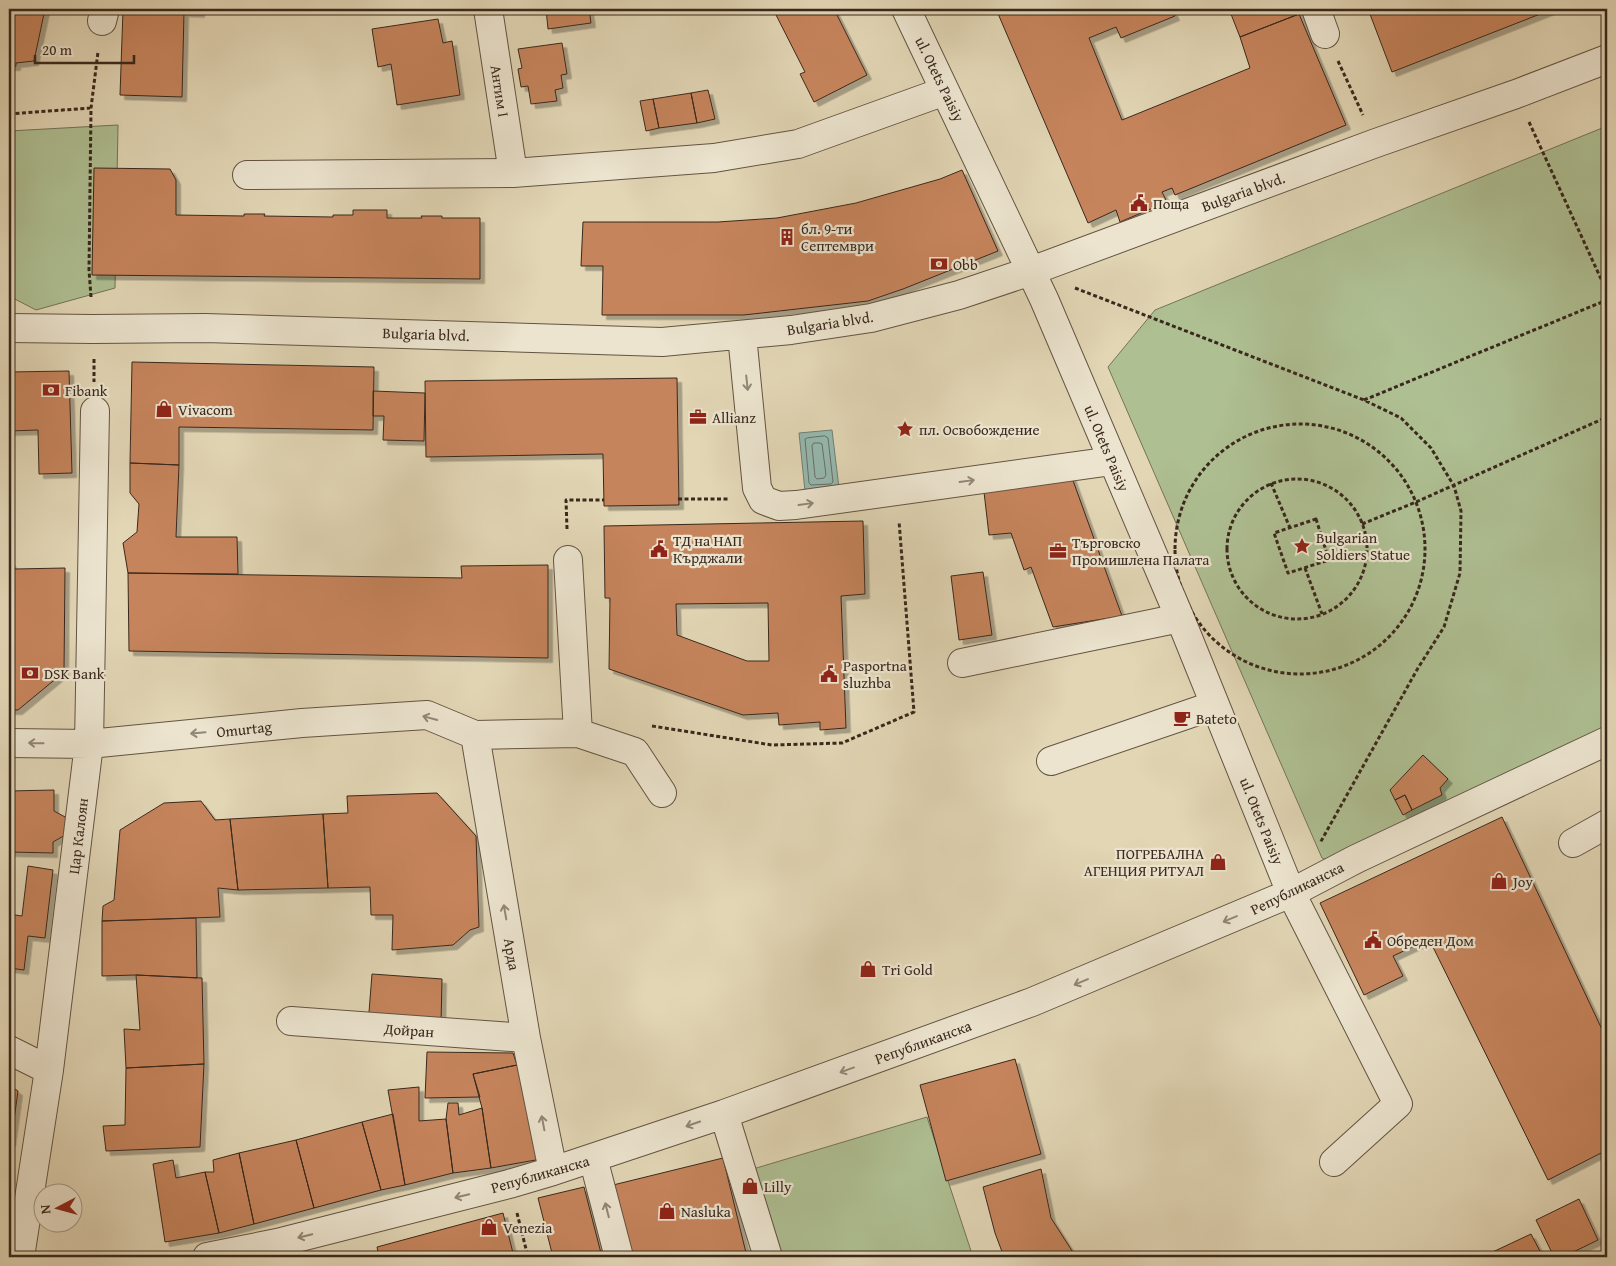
<svg xmlns="http://www.w3.org/2000/svg" width="1616" height="1266" viewBox="0 0 1616 1266" font-family="'Gentium Book Plus',serif">
  <style>
    .green { fill: #aebf92; stroke: #747458 }
    .water { fill: #95b9b0; stroke: #707f75 }
    .lines { fill: none; stroke-linecap: round; stroke-linejoin: round }
    .shore { stroke: #677066; stroke-width: 1 }
    .building { fill: #c6845b; stroke: #39281d; fill-rule: evenodd; filter: url(#shadow) }
    .minor-casing { stroke: #635443; stroke-width: 30 }
    .path { stroke: #39281d; stroke-width: 3; stroke-dasharray: 4 2.5; stroke-linecap: butt }
    .minor { stroke: #ece4cf; stroke-width: 28 }
    .oneway { stroke: #928676 }
    .labels { text-anchor: middle; dominant-baseline: central; stroke-width: 4.5; stroke-linejoin: round; paint-order: stroke }
    .street-label { font-size: 15px; fill: #39281d; stroke: #ece4cf }
    .poi-label { font-size: 15px; fill: #39281d; stroke: #ece4cf; text-anchor: start }
  </style>
  <defs>
    <filter id="shadow"><feDropShadow dx="4.5" dy="4.5" stdDeviation="0" flood-color="#0004"/></filter>
  </defs>
  <rect width="100%" height="100%" fill="#e2d6b5"/>
  <filter id="stains"><feTurbulence type="fractalNoise" baseFrequency=".004" numOctaves="4"/><feColorMatrix values="0 0 0 0 .2 0 0 0 0 .09 0 0 0 0 .02 0 0 0 .5 -.17"/></filter>
  <radialGradient id="worn" r=".72"><stop offset=".6" stop-color="#630" stop-opacity="0"/><stop offset="1" stop-color="#630" stop-opacity=".3"/></radialGradient>
  <path class="green" d="M118 125 115 288 36 310 9 296V131Z
    M1607 126V750L1358 874 1322 858 1108 367 1155 310Z
    M927 1117 973 1257H780L753 1169Z"/>
  <path class="water" d="M832 430 839 488 805 491 799 433Z"/>
  <g class="lines">
    <path class="shore" d="M825 436 828 438 833 482 831 484 811 485 809 483 805 439 807 438Z
      M814 443H820L822 444 826 475 824 478 817 479 815 477 812 446Z"/>
  </g>
  <path class="building" d="M9 9H45L34 61 16 63V66H9Z
    M137 9H200V13L184 12 182 97 120 95 123 10H137Z
    M546 9H589L591 23 548 29Z
    M773 9H834L867 75 814 102 800 74 805 72Z
    M996 9H1172L1175 16 1121 38 1116 27 1089 38 1122 120 1250 68 1240 37 1299 14 1346 125 1175 195 1172 188 1162 192 1167 202 1120 222 1116 210 1088 223Z
    M1229 9H1297L1299 14 1240 37Z
    M1368 9H1553L1392 72Z
    M438 19 443 43 452 41 460 95 397 105 391 64 378 67 372 29Z
    M562 43 567 74 561 75 563 88 555 90 557 101 531 104 528 86 521 87 518 69 522 68 518 49Z
    M708 90 715 119 697 123 691 93Z
    M691 93 697 123 659 128 653 99Z
    M653 99 659 128 646 131 640 101Z
    M94 168 170 169 176 180V215L244 216V214H265L264 216 333 217V215H353V210H387V218H422L421 216H442V218H480V279L92 275Z
    M962 170 998 251 903 289 868 301 744 315H602L603 266H581L583 222H718L777 218 856 203 940 179Z
    M132 362 374 367 373 430 179 427V465L130 463Z
    M69 371 72 473 39 474 38 430 9 431V372Z
    M677 378 679 505 604 506 603 454 426 457 425 381Z
    M373 391 425 393 424 441 383 440 384 416H373Z
    M130 463 179 465 176 537H237L238 574 128 573 123 543 137 532 139 504 130 493Z
    M1071 475 1122 616 1053 627 1031 567 1024 570 1011 533 989 535 984 492Z
    M863 521 865 594 841 596 846 728 820 730V722L779 725 778 713 743 715 609 669 610 598H605L604 526ZM768 603 769 661H747L677 635 676 604Z
    M9 559 15 569 65 568 64 672 18 710H9Z
    M548 565V658L129 651 128 573 462 578 461 566Z
    M983 572 992 635 959 640 951 576Z
    M1423 755 1448 779 1440 788 1442 795 1412 810 1405 795 1395 800 1390 790Z
    M54 790V811L67 818V834L53 842V853L10 852 9 791Z
    M437 793 476 836 479 927 470 930 453 945 392 950 393 915H371L370 887 328 888 323 814 348 813 347 796Z
    M1405 795 1412 810 1403 815 1395 800Z
    M201 801 215 820 230 819 238 890 218 888 220 917 102 921 103 906 114 900 120 830 164 803Z
    M323 814 328 888 238 890 230 819Z
    M1502 817 1607 1040V1150L1548 1180 1429 939 1393 956 1403 976 1364 995 1320 903Z
    M28 866 53 870 45 938 28 936 24 970 9 968V914L22 916Z
    M196 918 197 978 136 975 102 976V921Z
    M372 974 442 979 441 1024 368 1025Z
    M136 975 202 978 204 1064 126 1068 124 1029 140 1030Z
    M427 1052 513 1053 517 1065 473 1074 480 1097 425 1098Z
    M1015 1059 1041 1154 946 1181 920 1085Z
    M204 1064 200 1147 106 1151 103 1126 125 1125 126 1068Z
    M517 1065 541 1159 491 1168 482 1108 473 1074Z
    M9 1085 18 1091 11 1142 9 1141Z
    M419 1087V1121L446 1119 453 1173 405 1185 388 1090Z
    M448 1103H458L459 1115 482 1108 491 1168 453 1173 446 1119Z
    M393 1114 405 1185 381 1190 362 1122Z
    M362 1122 381 1190 314 1208 296 1140Z
    M296 1140 314 1208 254 1224 239 1153Z
    M239 1153 254 1224 219 1233 205 1172H214L213 1160Z
    M723 1158 747 1257H626L609 1186Z
    M173 1160 176 1178 205 1172 219 1233 165 1242 153 1164Z
    M1041 1169 1051 1218 1076 1257H1004L995 1233 983 1187Z
    M584 1187 602 1257H553L538 1198Z
    M1579 1199 1598 1240 1563 1257H1554L1536 1220Z
    M503 1213 514 1257H379L377 1247Z
    M1531 1234 1543 1257H1482Z"/>
  <g class="lines">
    <g class="minor-casing">
      <path id="minor" d="M488 9 513 173
        M906 9 1044 299 1180 618 1291 893 1398 1104 1334 1162
        M1316 9 1325 34
        M102 21 105 9
        M247 175 513 173 714 158 798 144 945 91
        M9 328 93 329 205 328 662 342 791 330 871 318 959 295 1031 271 1376 143 1516 94 1607 59
        M742 335 757 488 763 500 779 506 796 505 1112 461
        M568 560 578 733
        M962 663 1180 618
        M475 735 526 1038 553 1171
        M9 743 89 744 302 723 427 715 475 735 578 733 635 752 662 793
        M1051 761 1215 705
        M1573 843 1607 824
        M291 1021 526 1038
        M9 1050 49 1070
        M724 1114 768 1257
        M593 1158 619 1257
        M20 1257 49 1070 89 744 95 411
        M207 1257 277 1243 509 1184 553 1171 724 1114 1032 1002 1291 893 1356 859 1607 741"/>
    </g>
    <path class="path" d="M1338 61 1363 115
      M9 114 90 108
      M1529 122 1607 292
      M1075 288 1364 400 1401 418 1431 448 1454 486 1461 511 1460 573 1444 627 1418 668 1320 843
      M91 297 89 270 91 108 98 52
      M94 359V382
      M1364 400 1607 300
      M1175 549a125 125 0 1 1 250 0a125 125 0 1 1-250 0Z
      M1227 549a70 70 0 1 1 140 0a70 70 0 1 1-140 0Z
      M1271 483 1290 528
      M678 499H730
      M1316 519 1329 560 1288 573 1274 533Z
      M1362 524 1416 502 1607 417
      M567 529 566 500H604
      M1305 568 1322 614
      M652 726 772 745 842 743 914 712 899 521
      M517 1213 528 1257"/>
    <use href="#minor" class="minor"/>
  </g>
  <defs><path id="oneway-shaft" d="M-6 0H5M1.5-3L5.5 0L1.5 3" fill="none" stroke-width="1.6" stroke-linecap="round" stroke-linejoin="round" transform="scale(1.25)"/></defs>
  <g class="oneway">
    <use href="#oneway-shaft" transform="translate(747 383) rotate(84)"/>
    <use href="#oneway-shaft" transform="translate(967 481) rotate(-8)"/>
    <use href="#oneway-shaft" transform="translate(806 504) rotate(-8)"/>
    <use href="#oneway-shaft" transform="translate(430 718) rotate(-165)"/>
    <use href="#oneway-shaft" transform="translate(198 733) rotate(175)"/>
    <use href="#oneway-shaft" transform="translate(36 743) rotate(-179)"/>
    <use href="#oneway-shaft" transform="translate(505 912) rotate(-100)"/>
    <use href="#oneway-shaft" transform="translate(1230 919) rotate(157)"/>
    <use href="#oneway-shaft" transform="translate(1081 982) rotate(157)"/>
    <use href="#oneway-shaft" transform="translate(847 1070) rotate(160)"/>
    <use href="#oneway-shaft" transform="translate(543 1123) rotate(-101)"/>
    <use href="#oneway-shaft" transform="translate(693 1124) rotate(161)"/>
    <use href="#oneway-shaft" transform="translate(462 1196) rotate(166)"/>
    <use href="#oneway-shaft" transform="translate(607 1210) rotate(-104)"/>
    <use href="#oneway-shaft" transform="translate(305 1236) rotate(166)"/>
  </g>
  <defs>
    <g id="civic-bare" transform="scale(1.35)"><path d="M-.6-6.5H3V-4.5H.6V-3L4-1V1h2V6H-6V1h2V-1L-.6-3ZM-1.2 2.5V6h2.4V2.5Z" fill="#8f2418" stroke="#ece4cf" stroke-width="2.5" paint-order="stroke"/></g>
    <g id="building-bare" transform="scale(1.35)"><path d="M-4-6H4V6H1V3H-1V6H-4ZM-2.5-4.3h1.7v1.8h-1.7ZM.8-4.3h1.7v1.8H.8ZM-2.5-1h1.7V.8h-1.7ZM.8-1h1.7V.8H.8Z" fill="#8f2418" stroke="#ece4cf" stroke-width="2.5" paint-order="stroke"/></g>
    <g id="bank-bare" transform="scale(1.35)"><path d="M-6-4H6V4H-6ZM0-2.3a2.3 2.3 0 1 0 0 4.6a2.3 2.3 0 1 0 0-4.6Z" fill="#8f2418" stroke="#ece4cf" stroke-width="2.5" paint-order="stroke"/></g>
    <g id="shop-bare" transform="scale(1.35)"><path d="M-5-2.5h2.3a2.7 3.5 0 0 1 5.4 0H5L5.5 6h-11ZM-1.5-2.5h3a1.5 2.3 0 0 0-3 0Z" fill="#8f2418" stroke="#ece4cf" stroke-width="2.5" paint-order="stroke"/></g>
    <g id="office-bare" transform="scale(1.35)"><path d="M-6-3h4V-5.5h4V-3h4V5H-6ZM-1-4.5V-3h2v-1.5ZM-6 0V1H6V0Z" fill="#8f2418" stroke="#ece4cf" stroke-width="2.5" paint-order="stroke"/></g>
    <g id="sight-bare" transform="scale(1.35)"><path d="M0-6L1.8-2.2L6-1.7L2.9 1.2L3.7 5.4L0 3.3L-3.7 5.4L-2.9 1.2L-6-1.7L-1.8-2.2Z" fill="#8f2418" stroke="#ece4cf" stroke-width="2.5" paint-order="stroke"/></g>
    <g id="cafe-bare" transform="scale(1.35)"><path d="M-5.5-4.5H6V0H3Q3 3.5 0 3.5H-2.5Q-5.5 3.5-5.5 0ZM3-3.2v2h1.7v-2ZM-6 4.5H4V6H-6Z" fill="#8f2418" stroke="#ece4cf" stroke-width="2.5" paint-order="stroke"/></g>
  </defs>
  <g fill-rule="evenodd">
    <use href="#civic-bare" x="1139" y="203"/>
    <use href="#building-bare" x="787" y="237"/>
    <use href="#bank-bare" x="939" y="264"/>
    <use href="#bank-bare" x="51" y="390"/>
    <use href="#shop-bare" x="164" y="409"/>
    <use href="#office-bare" x="698" y="417"/>
    <use href="#sight-bare" x="905" y="429"/>
    <use href="#sight-bare" x="1302" y="546"/>
    <use href="#civic-bare" x="659" y="549"/>
    <use href="#office-bare" x="1058" y="551"/>
    <use href="#bank-bare" x="30" y="673"/>
    <use href="#civic-bare" x="829" y="674"/>
    <use href="#cafe-bare" x="1182" y="718"/>
    <use href="#shop-bare" x="1218" y="862"/>
    <use href="#shop-bare" x="1499" y="881"/>
    <use href="#civic-bare" x="1373" y="940"/>
    <use href="#shop-bare" x="868" y="969"/>
    <use href="#shop-bare" x="750" y="1186"/>
    <use href="#shop-bare" x="667" y="1211"/>
    <use href="#shop-bare" x="489" y="1227"/>
  </g>
  <g class="labels">
    <g class="street-label">
      <text transform="translate(940 79) rotate(64)">ul. Otets Paisiy</text>
      <text transform="translate(500 91) rotate(81)">Антим I</text>
      <text transform="translate(1243 192) rotate(-20)">Bulgaria blvd.</text>
      <text transform="translate(830 323) rotate(-9)">Bulgaria blvd.</text>
      <text transform="translate(426 334) rotate(2)">Bulgaria blvd.</text>
      <text transform="translate(1107 448) rotate(67)">ul. Otets Paisiy</text>
      <text transform="translate(244 729) rotate(-6)">Omurtag</text>
      <text transform="translate(1262 821) rotate(68)">ul. Otets Paisiy</text>
      <text transform="translate(78 836) rotate(-83)">Цар Калоян</text>
      <text transform="translate(1297 888) rotate(-26)">Републиканска</text>
      <text transform="translate(512 954) rotate(80)">Арда</text>
      <text transform="translate(409 1030) rotate(4)">Дойран</text>
      <text transform="translate(923 1042) rotate(-20)">Републиканска</text>
      <text transform="translate(540 1174) rotate(-16)">Републиканска</text>
    </g>
    <g class="poi-label">
      <text x="1153" y="203">Поща</text>
      <text x="801" y="228">бл. 9-ти<tspan x="801" dy="17">Септември</tspan></text>
      <text x="953" y="264">Obb</text>
      <text x="65" y="390">Fibank</text>
      <text x="178" y="409">Vivacom</text>
      <text x="712" y="417">Allianz</text>
      <text x="919" y="429">пл. Освобождение</text>
      <text x="1316" y="537">Bulgarian<tspan x="1316" dy="17">Soldiers Statue</tspan></text>
      <text x="673" y="540">ТД на НАП<tspan x="673" dy="17">Кърджали</tspan></text>
      <text x="1072" y="542">Търговско<tspan x="1072" dy="17">Промишлена Палата</tspan></text>
      <text x="843" y="665">Pasportna<tspan x="843" dy="17">sluzhba</tspan></text>
      <text x="44" y="673">DSK Bank</text>
      <text x="1196" y="718">Bateto</text>
      <text x="1204" y="853" text-anchor="end">ПОГРЕБАЛНА<tspan x="1204" dy="17">АГЕНЦИЯ РИТУАЛ</tspan></text>
      <text x="1513" y="881">Joy</text>
      <text x="1387" y="940">Обреден Дом</text>
      <text x="882" y="969">Tri Gold</text>
      <text x="764" y="1186">Lilly</text>
      <text x="681" y="1211">Nasluka</text>
      <text x="503" y="1227">Venezia</text>
    </g>
  </g>
  <rect width="1616" height="1266" fill="none" stroke="#e2d6b5" stroke-width="30"/>
  <rect x="10" y="10" width="1596" height="1246" fill="none" stroke="#39281d" stroke-width="2.5"/>
  <rect x="15" y="15" width="1586" height="1236" fill="none" stroke="#39281d"/>
  <g transform="translate(58 1208) rotate(264)"><circle r="24" fill="#ece4cf" stroke="#a49988"/>
  <path d="M0-4L9 19L0 12L-9 19Z" fill="#8f2418"/>
  <text y="-8" font-size="14" font-weight="bold" text-anchor="middle" fill="#39281d">N</text>
  </g>
  <path d="M35 55v8h99v-8" fill="none" stroke="#39281d" stroke-width="2.5"/>
  <text x="42" y="55" font-size="15" fill="#39281d" stroke="#ece4cf" stroke-width="4" paint-order="stroke">20 m</text>
  <rect width="100%" height="100%" filter="url(#stains)"/>
  <rect width="100%" height="100%" fill="url(#worn)"/>
</svg>
